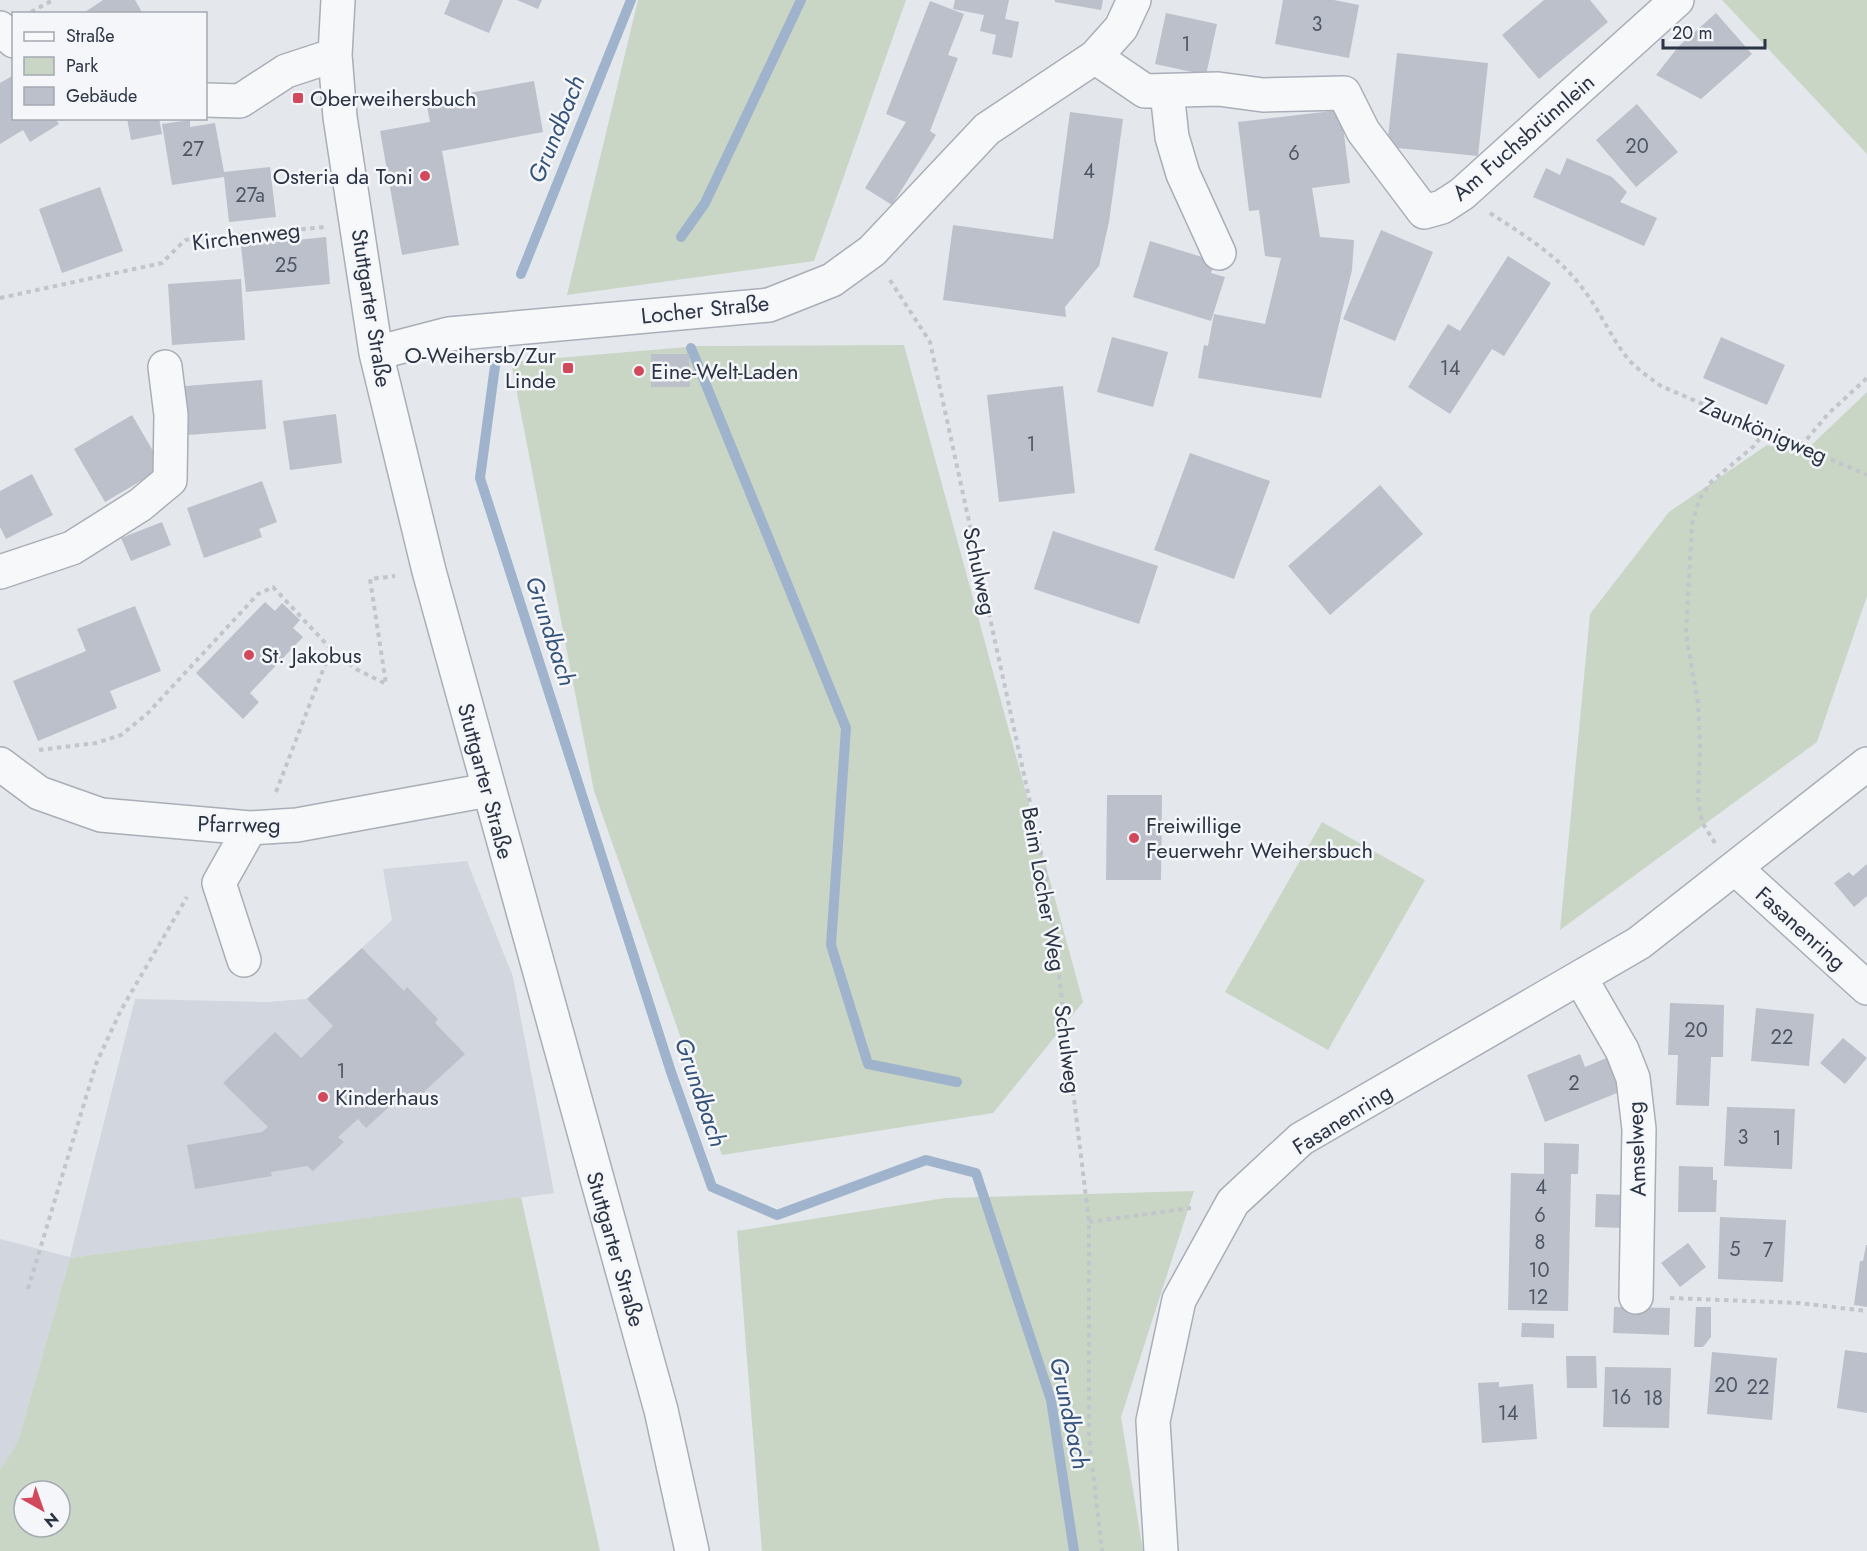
<svg xmlns="http://www.w3.org/2000/svg" width="1867" height="1551" viewBox="0 0 1867 1551" font-family="Jost,sans-serif">
  <style>
    .built { fill: #d2d6de }
    .green { fill: #c9d6c5; fill-rule: evenodd }
    .lines { fill: none; stroke-linecap: round; stroke-linejoin: round }
    .stream { stroke: #9fb4cc; stroke-width: 10 }
    .building { fill: #bbc0ca }
    .minor-casing { stroke: #a9aeb7; stroke-width: 36 }
    .path { stroke: #c2c5cb; stroke-width: 4; stroke-dasharray: 4.5 4.5; stroke-linecap: butt }
    .minor { stroke: #f7f8fa; stroke-width: 33 }
    .poi-dot { fill: #d1495b; stroke: #f4f6f9; stroke-width: 2 }
    .labels { text-anchor: middle; dominant-baseline: central; stroke-width: 5; stroke-linejoin: round; paint-order: stroke }
    .number-label { font-size: 20px; fill: #4f5766 }
    .poi-label { font-size: 22px; fill: #2b3445; stroke: #f4f6f9; text-anchor: start }
    .street-label { font-size: 22px; fill: #2b3445; stroke: #f4f6f9 }
    .water-label { font-size: 24px; font-style: italic; fill: #34527a; stroke: #f4f6f9 }
  </style>
  <rect width="100%" height="100%" fill="#e4e7ec"/>
  <path class="built" d="M467 861 513 977 554 1193 70 1258 18 1441 0 1470V1239L70 1257 135 999 266 1002 307 999 392 920 383 869Z"/>
  <path class="green" d="M638 0H906L814 261 567 295Z
    M1722 0H1867V154Z
    M904 345 1083 1002 993 1113 722 1155 594 791 511 362 698 346Z
    M1867 392V596L1817 742 1560 930 1590 614 1669 512 1767 445 1802 454Z
    M1322 822 1425 880 1328 1050 1225 992Z
    M1194 1191 1121 1417 1143 1551H762L737 1231 945 1198Z
    M521 1197 600 1551H0V1470L18 1441 70 1258ZM24 1491H60V1527H24Z"/>
  <g class="lines">
    <path class="stream" d="M681 237 705 203 801 0
      M521 274 631 0
      M691 348 846 728 831 945 868 1064 957 1082
      M495 366 480 478 671 1072 712 1187 777 1215 926 1160 976 1173 1051 1400 1074 1551"/>
  </g>
  <path class="building" d="M103 0H135L143 14H82Z
    M450 0H503L489 33 444 14Z
    M517 0H542L538 9Z
    M955 0H1009L1005 19 1019 22 1012 58 992 54 996 35 980 31 984 15 953 9Z
    M1055 0H1103L1101 10 1055 2Z
    M1283 0H1334L1359 5 1349 58 1275 44Z
    M1544 0H1590L1608 22 1539 79 1502 35Z
    M930 1 964 14 948 55 958 58 930 131 936 135 892 205 865 188 906 122 886 114Z
    M1166 13 1217 24 1206 75 1155 64Z
    M1716 13 1752 54 1701 99 1656 75 1679 46Z
    M1397 53 1488 63 1478 156 1387 147Z
    M14 75V118H55L59 124 30 142 23 130 0 144V83Z
    M534 81 543 132 442 151 459 245 402 255 380 131 430 122 426 101Z
    M1637 104 1678 152 1636 187 1596 140Z
    M1341 110 1350 183 1312 188 1320 237 1354 240 1352 270 1321 398 1198 378 1204 345 1208 346 1214 314 1265 324 1281 258 1265 256 1259 210 1249 211 1238 122Z
    M1070 112 1123 119 1109 222 1099 266 1065 307 1066 317 943 300 953 225 1053 239Z
    M127 118H159L162 134 131 140Z
    M190 120V127L215 123 224 172 270 167 276 217 229 222 224 177 172 185 162 124Z
    M1567 158 1612 177 1627 192 1620 202 1657 218 1644 246 1533 197 1546 168 1560 175Z
    M100 187 123 251 62 273 39 209Z
    M1381 230 1433 252 1395 341 1343 319Z
    M326 237 330 284 246 292 241 246Z
    M1150 241 1215 261 1211 273 1225 277 1211 321 1133 297Z
    M1508 256 1551 283 1504 356 1492 349 1450 414 1408 387 1448 324 1460 331Z
    M241 279 245 340 172 345 168 284Z
    M1112 337 1168 352 1153 407 1097 392Z
    M1721 337 1785 365 1767 405 1703 378Z
    M651 354H689L690 387H651Z
    M262 380 266 429 188 435 185 386Z
    M1063 386 1075 493 999 502 987 395Z
    M336 414 342 463 290 470 283 421Z
    M132 415 163 468 105 502 74 449Z
    M1190 453 1270 481 1234 579 1154 550Z
    M32 474 53 515 6 539 0 527V491Z
    M262 481 277 522 259 529 262 537 204 558 187 508Z
    M1380 485 1423 534 1330 615 1288 566Z
    M162 522 171 545 131 561 121 538Z
    M1053 531 1158 566 1139 624 1034 589Z
    M265 602 275 611 282 603 300 620 293 628 303 637 250 693 259 702 243 719 196 673Z
    M135 606 161 671 110 691 117 708 38 741 13 681 86 651 77 629Z
    M1107 795H1162L1161 880H1106Z
    M1867 864V896L1854 907 1834 883 1849 872 1853 876Z
    M362 948 404 991 407 987 438 1019 435 1023 465 1054 414 1101 405 1092 366 1128 358 1119 338 1137 344 1142 313 1171 307 1166 271 1172 272 1176 195 1189 187 1145 262 1132 268 1127 223 1083 275 1032 301 1058 333 1026 307 999Z
    M1670 1003 1724 1005 1723 1057H1711L1709 1106 1676 1105 1678 1055H1668Z
    M1756 1008 1814 1014 1809 1066 1751 1061Z
    M1843 1038 1867 1058 1845 1084 1820 1063Z
    M1580 1054 1585 1067 1609 1057 1622 1091 1545 1122 1527 1075Z
    M1727 1107 1795 1109 1792 1169 1724 1166Z
    M1544 1143 1579 1144 1578 1174H1571L1568 1311 1508 1310 1511 1173 1544 1174Z
    M1679 1166 1713 1167V1180H1717L1716 1212H1678Z
    M1596 1194 1623 1195V1228L1595 1227Z
    M1720 1217 1786 1220 1783 1282 1718 1279Z
    M1688 1243 1706 1267 1680 1287 1661 1263Z
    M1866 1245H1867V1307L1854 1305 1860 1261H1863Z
    M1614 1307 1670 1308 1669 1335 1613 1333Z
    M1696 1307H1711V1337L1703 1347H1694Z
    M1522 1323 1554 1324V1338L1521 1337Z
    M1845 1350 1867 1353V1413L1837 1408Z
    M1712 1352 1777 1358 1772 1420 1707 1414Z
    M1566 1356H1596L1597 1388H1567Z
    M1605 1367 1671 1368 1669 1428 1603 1427Z
    M1499 1382V1387L1533 1384 1537 1439 1482 1443 1478 1383Z"/>
  <g class="lines">
    <g class="minor-casing">
      <path id="minor" d="M338 0 335 55 340 117 376 353 429 571 661 1410 692 1551
        M0 28 14 41
        M1095 57 1145 91 1218 89 1263 95 1344 93 1363 131 1424 212 1442 207 1462 194 1677 0
        M1167 92 1172 137 1183 174 1219 253
        M206 100 240 101 286 71 335 55
        M376 353 449 334 769 305 832 280 872 251 987 129 1095 57 1121 28 1134 0
        M0 572 72 548 140 505 170 480 171 415 165 367
        M0 764 39 793 101 815 250 828 297 825 488 790
        M1735 868 1867 988
        M244 960 219 883 250 828
        M1581 979 1622 1050 1633 1078 1639 1129 1636 1297
        M1161 1551 1153 1421 1179 1300 1233 1202 1301 1139 1639 943 1867 764"/>
    </g>
    <path class="path" d="M31 12 53 0
      M1490 213C1522 234 1556 254 1580 285 1599 308 1610 337 1629 360 1638 370 1650 378 1661 386L1867 475
      M890 280 930 342 1048 885 1089 1222V1437L1102 1551
      M0 298 162 263 185 240 325 227
      M1801 446 1828 414 1867 378
      M39 750 96 743 121 735 147 714 258 594 273 587 331 649 356 669 386 684 370 579 395 576
      M276 792 331 649
      M1715 843 1702 822 1698 798 1700 747 1698 703 1686 634 1692 524 1699 500 1711 482 1754 446 1765 431
      M1089 1222 1191 1208
      M28 1289 96 1064 121 1010 187 897
      M1670 1298 1799 1303 1867 1311"/>
    <use href="#minor" class="minor"/>
  </g>
  <g class="poi-dot">
    <rect x="292" y="92" width="12" height="12" rx="3"/>
    <circle cx="425" cy="176" r="6"/>
    <rect x="562" y="362" width="12" height="12" rx="3"/>
    <circle cx="639" cy="371" r="6"/>
    <circle cx="249" cy="655" r="6"/>
    <circle cx="1134" cy="838" r="6"/>
    <circle cx="323" cy="1097" r="6"/>
  </g>
  <g class="labels">
    <g class="number-label">
      <text x="1317" y="24">3</text>
      <text x="1186" y="44">1</text>
      <text x="1637" y="146">20</text>
      <text x="193" y="149">27</text>
      <text x="1294" y="153">6</text>
      <text x="1089" y="171">4</text>
      <text x="250" y="195">27a</text>
      <text x="286" y="265">25</text>
      <text x="1450" y="368">14</text>
      <text x="1031" y="444">1</text>
      <text x="1696" y="1030">20</text>
      <text x="1782" y="1037">22</text>
      <text x="341" y="1071">1</text>
      <text x="1574" y="1083">2</text>
      <text x="1743" y="1137">3</text>
      <text x="1777" y="1138">1</text>
      <text x="1541" y="1187">4</text>
      <text x="1540" y="1215">6</text>
      <text x="1540" y="1242">8</text>
      <text x="1735" y="1249">5</text>
      <text x="1768" y="1250">7</text>
      <text x="1539" y="1270">10</text>
      <text x="1538" y="1297">12</text>
      <text x="1726" y="1385">20</text>
      <text x="1758" y="1387">22</text>
      <text x="1621" y="1397">16</text>
      <text x="1653" y="1398">18</text>
      <text x="1508" y="1413">14</text>
    </g>
    <g class="poi-label">
      <text x="310" y="98">Oberweihersbuch</text>
      <text x="413" y="176" text-anchor="end">Osteria da Toni</text>
      <text x="556" y="355" text-anchor="end">O-Weihersb/Zur<tspan x="556" dy="25">Linde</tspan></text>
      <text x="651" y="371">Eine-Welt-Laden</text>
      <text x="261" y="655">St. Jakobus</text>
      <text x="1146" y="825">Freiwillige<tspan x="1146" dy="25">Feuerwehr Weihersbuch</tspan></text>
      <text x="335" y="1097">Kinderhaus</text>
    </g>
    <g class="street-label">
      <text transform="translate(1523 137) rotate(-41)">Am Fuchsbrünnlein</text>
      <text transform="translate(246 236) rotate(-7)">Kirchenweg</text>
      <text transform="translate(372 308) rotate(81)">Stuttgarter Straße</text>
      <text transform="translate(705 309) rotate(-6)">Locher Straße</text>
      <text transform="translate(1764 430) rotate(23)">Zaunkönigweg</text>
      <text transform="translate(980 571) rotate(78)">Schulweg</text>
      <text transform="translate(486 781) rotate(75)">Stuttgarter Straße</text>
      <text transform="translate(239 824) rotate(1)">Pfarrweg</text>
      <text transform="translate(1044 889) rotate(80)">Beim Locher Weg</text>
      <text transform="translate(1801 928) rotate(42)">Fasanenring</text>
      <text transform="translate(1068 1049) rotate(83)">Schulweg</text>
      <text transform="translate(1342 1119) rotate(-32)">Fasanenring</text>
      <text transform="translate(1636 1149) rotate(-92)">Amselweg</text>
      <text transform="translate(616 1249) rotate(74)">Stuttgarter Straße</text>
    </g>
    <g class="water-label">
      <text transform="translate(556 129) rotate(-68)">Grundbach</text>
      <text transform="translate(551 631) rotate(72)">Grundbach</text>
      <text transform="translate(701 1092) rotate(71)">Grundbach</text>
      <text transform="translate(1070 1413) rotate(78)">Grundbach</text>
    </g>
  </g>
  <rect x="12" y="12" width="195" height="108" fill="#f4f6f9" stroke="#a4a8b1" stroke-width="1.5"/>
  <rect x="24" y="32" width="30" height="9" fill="#f7f8fa" stroke="#a4a8b1" stroke-width="1.5"/>
  <text x="66" y="42" font-size="18" fill="#2b3445">Straße</text>
  <rect x="24" y="57" width="30" height="18" fill="#c9d6c5" stroke="#a4a8b1" stroke-width="1.5"/>
  <text x="66" y="72" font-size="18" fill="#2b3445">Park</text>
  <rect x="24" y="87" width="30" height="18" fill="#bbc0ca" stroke="#a4a8b1" stroke-width="1.5"/>
  <text x="66" y="102" font-size="18" fill="#2b3445">Gebäude</text>
  <g transform="translate(42 1509) rotate(140)"><circle r="28" fill="#f4f6f9" stroke="#a4a8b1" stroke-width="1.5"/>
  <path d="M0-4.5L10 22L0 15L-10 22Z" fill="#d1495b"/>
  <text y="-9" font-size="16" font-weight="bold" text-anchor="middle" fill="#2b3445">N</text>
  </g>
  <path d="M1663 39v9h102v-9" fill="none" stroke="#2b3445" stroke-width="3"/>
  <text x="1672" y="39" font-size="18" fill="#2b3445" stroke="#f4f6f9" stroke-width="4.5" paint-order="stroke">20 m</text>
</svg>
